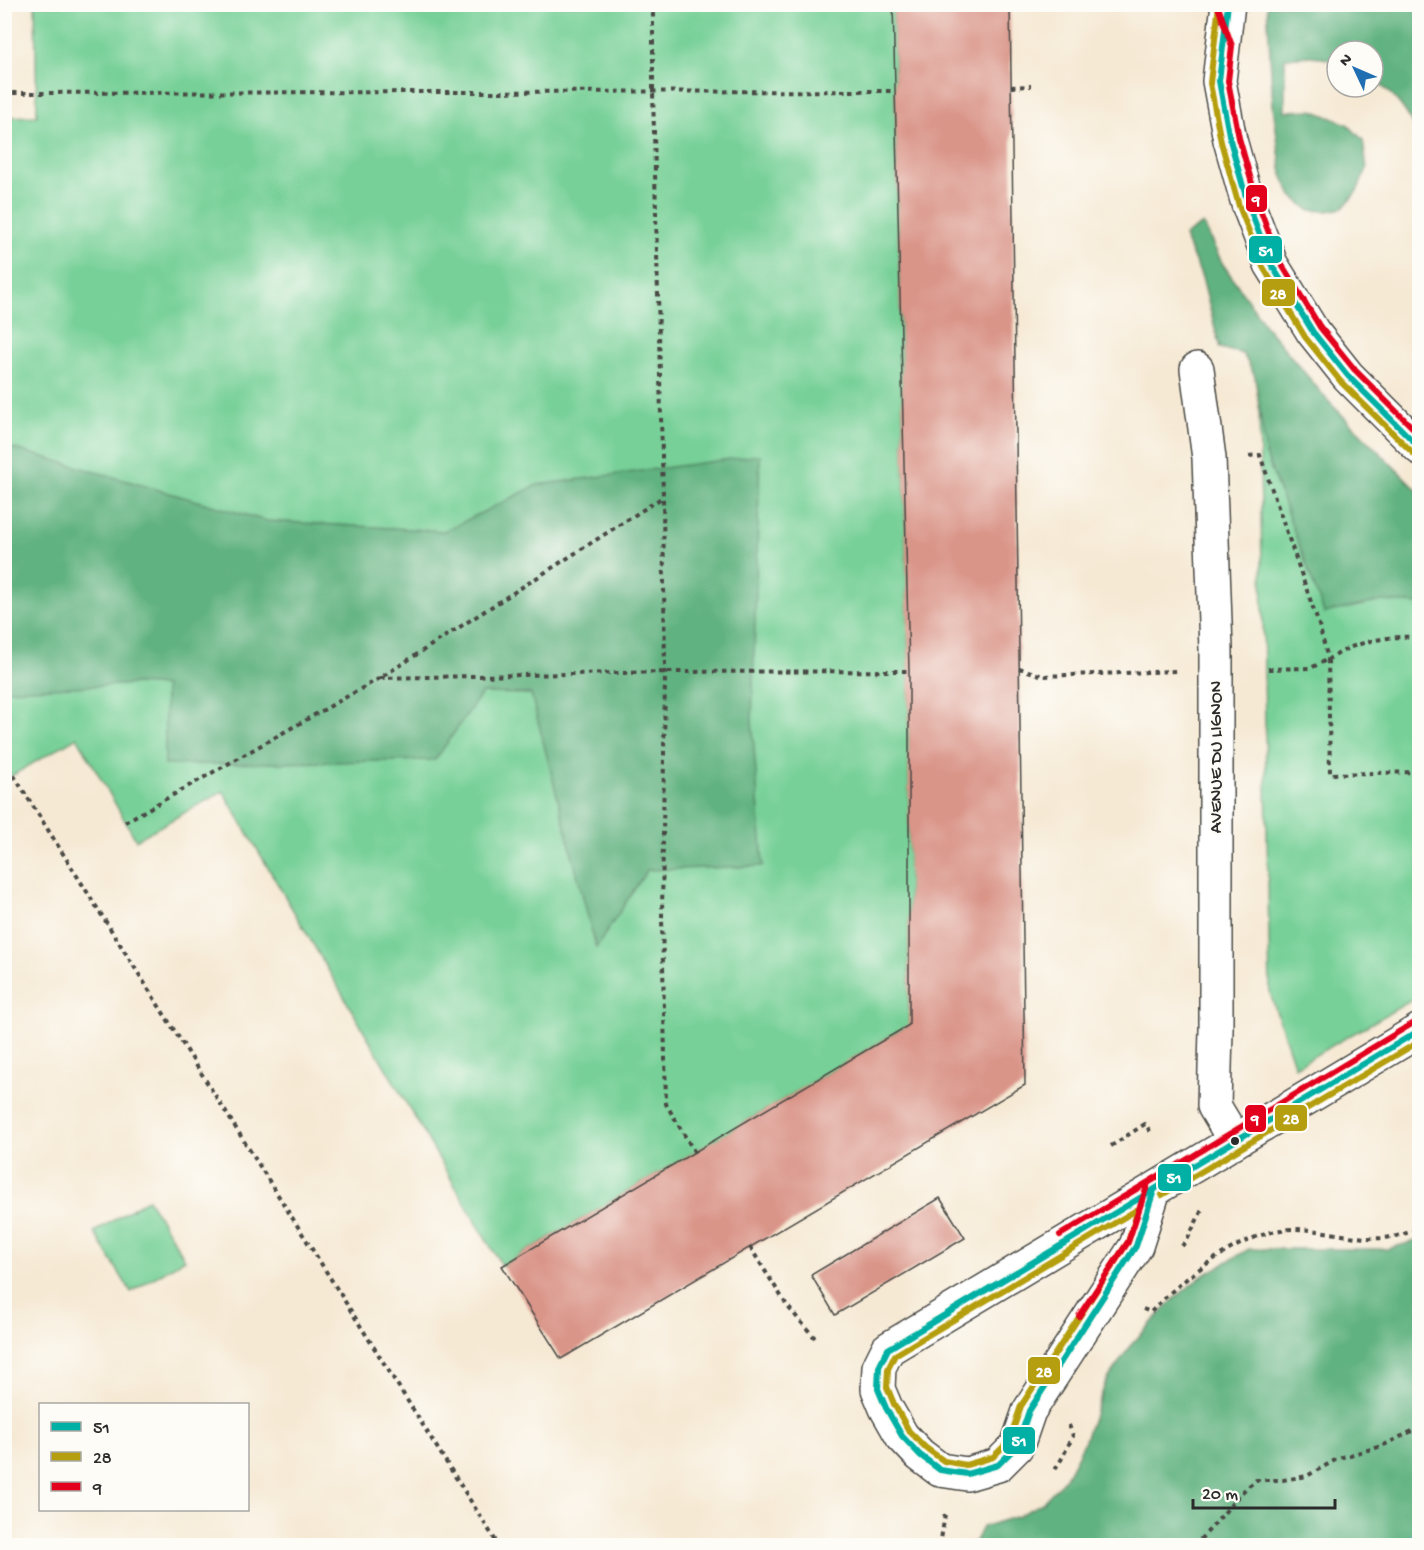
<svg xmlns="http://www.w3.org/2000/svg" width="1424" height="1550" viewBox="0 0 1424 1550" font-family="'Gochi Hand',sans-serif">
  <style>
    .green { fill: #77d097; stroke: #517e61; stroke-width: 1.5 }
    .forest { fill: #61b280; stroke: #466e56; stroke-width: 1.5 }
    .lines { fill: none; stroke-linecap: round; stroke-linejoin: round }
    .stream { stroke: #3fa9bf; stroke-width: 15 }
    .building { fill: #da9589 }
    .minor-casing { stroke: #494844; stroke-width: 36 }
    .path { stroke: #494844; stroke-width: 4; stroke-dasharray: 4.5 4.5; stroke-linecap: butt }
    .minor { stroke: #fff; stroke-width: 33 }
    .bus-1-casing { stroke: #fdfcf7; stroke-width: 10 }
    .bus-2-casing { stroke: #fdfcf7; stroke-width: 10 }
    .bus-3-casing { stroke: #fdfcf7; stroke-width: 10 }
    .bus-1 { stroke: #00b0a4; stroke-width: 6 }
    .bus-2 { stroke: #b59e0f; stroke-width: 6 }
    .bus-3 { stroke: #e2001d; stroke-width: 6 }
    .bus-dot { fill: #2b2b2b; stroke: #fdfcf7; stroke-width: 2 }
    .labels { text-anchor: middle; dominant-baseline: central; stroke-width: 4.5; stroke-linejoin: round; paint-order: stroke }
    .street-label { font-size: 18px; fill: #2b2b2b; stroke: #fdfcf7 }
    .line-badge { stroke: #fdfcf7; stroke-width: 2 }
    .badge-label { font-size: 16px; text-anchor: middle; font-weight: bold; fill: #fff }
  </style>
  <rect width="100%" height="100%" fill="#fdfcf7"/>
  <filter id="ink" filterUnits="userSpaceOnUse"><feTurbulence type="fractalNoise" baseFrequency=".0167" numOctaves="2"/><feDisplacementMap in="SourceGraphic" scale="12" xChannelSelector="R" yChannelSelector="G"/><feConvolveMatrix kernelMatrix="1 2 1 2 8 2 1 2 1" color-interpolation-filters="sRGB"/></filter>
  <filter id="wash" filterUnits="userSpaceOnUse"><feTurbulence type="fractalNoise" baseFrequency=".008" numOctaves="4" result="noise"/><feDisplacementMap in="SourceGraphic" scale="24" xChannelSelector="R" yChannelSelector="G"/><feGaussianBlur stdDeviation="1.35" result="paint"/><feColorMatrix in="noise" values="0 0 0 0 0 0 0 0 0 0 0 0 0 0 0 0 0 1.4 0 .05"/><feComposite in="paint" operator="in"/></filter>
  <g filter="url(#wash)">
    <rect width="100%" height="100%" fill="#f6e9d4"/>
    <path class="green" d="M35 5H893L909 671V1025L502 1266 223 791 136 840 77 737 5 780 4 117 37 116Z
      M1203 224 1222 263 1267 328 1329 402 1419 492V996L1295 1067 1270 993 1259 406 1255 376 1243 354 1220 348 1202 277 1184 236Z
      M148 1199 185 1259 131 1292 94 1232Z"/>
    <path class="forest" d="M1267 5H1419V162C1419 154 1419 146 1417 138 1412 114 1392 93 1373 79V51H1337V61L1312 56 1285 58V111L1312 110 1347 124 1363 140 1367 169 1357 191 1343 208 1328 211 1309 210 1292 196 1282 175 1273 106Z
      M1203 224 1222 263 1267 328 1329 402 1419 492V604L1383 601 1324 613 1266 455 1255 376 1243 354 1220 348 1202 277 1184 236Z
      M5 446 267 521 445 531 537 485 760 455 752 721 763 866 647 870 596 948 531 694 482 693 435 760 165 765V686L138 684 5 690Z
      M1419 1240V1545H973L982 1527 1018 1516 1042 1503 1065 1479 1083 1445 1106 1382 1130 1346 1175 1298 1202 1276 1249 1249H1387Z"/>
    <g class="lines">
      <path class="stream" d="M1411 1546 1420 1537"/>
    </g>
    <g id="blocks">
      <path class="building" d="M893 4H1010L1025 1085 561 1359 502 1266 909 1025V671Z
        M940 1198 965 1238 835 1315 811 1275Z"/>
    </g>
  </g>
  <g filter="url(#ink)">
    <use href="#blocks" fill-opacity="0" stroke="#494844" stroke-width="1.5"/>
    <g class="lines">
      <g class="minor-casing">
        <path id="minor" d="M1228 4 1219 81 1230 140 1248 204 1271 264 1313 332 1348 376 1420 448
          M1197 369 1209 458 1216 649V1030L1214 1106 1235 1141
          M1154 1190 1136 1246 1029 1411 1017 1446 998 1465 967 1474 940 1470 920 1455 902 1436 886 1408 878 1389 879 1367 888 1349 1420 1030"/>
      </g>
      <path class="path" d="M653 4V92L663 497 665 672 662 918 666 1104 695 1153
        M1011 87 1031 86
        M4 93 895 91
        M1249 456 1260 455 1319 625 1328 659C1335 656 1342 651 1349 648 1368 640 1400 634 1420 638
        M1019 668 1043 676 1176 671
        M1268 669 1311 668 1328 659 1330 774 1420 772
        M380 678 665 672 909 671
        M4 760 499 1546
        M125 822 380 678 663 497
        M1111 1146 1145 1124 1152 1134
        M1182 1246 1188 1238 1202 1210
        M750 1247 788 1307 815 1338
        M1143 1309 1151 1312C1183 1277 1247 1228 1296 1229 1326 1230 1355 1240 1384 1238 1396 1237 1408 1233 1420 1228
        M1055 1469 1061 1460 1073 1436 1069 1425
        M940 1546 945 1514
        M1194 1546 1213 1526 1241 1493 1256 1480H1283L1307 1476 1339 1458 1382 1446 1420 1427"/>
      <use href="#minor" class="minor"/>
      <g class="bus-1-casing">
        <path id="bus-1" d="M1228 4 1219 81 1230 140 1248 204 1271 264 1313 332 1348 376 1420 448
          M1154 1190 1136 1246 1029 1411 1017 1446 998 1465 967 1474 940 1470 920 1455 902 1436 886 1408 878 1389 879 1367 888 1349 1420 1030"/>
      </g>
      <g class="bus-2-casing">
        <path id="bus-2" d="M1219 4 1210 83 1221 142 1239 206 1263 267 1305 337 1341 382 1414 454
          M1162 1195 1420 1041
          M1138 1209 1128 1242 1021 1406 1009 1441 993 1457 966 1465 944 1461 926 1448 909 1431 894 1404 887 1387 888 1369 895 1355Z"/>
      </g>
      <g class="bus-3-casing">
        <path id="bus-3" d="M1217 4 1232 46 1228 81 1239 138 1257 201 1279 260 1320 327 1355 370 1420 435
          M1060 1235 1165 1172
          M1079 1316 1128 1242 1148 1183 1415 1022"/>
      </g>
      <use href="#bus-1" class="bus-1"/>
      <use href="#bus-2" class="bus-2"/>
      <use href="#bus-3" class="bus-3"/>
    </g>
  </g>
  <circle class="bus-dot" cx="1235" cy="1141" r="5"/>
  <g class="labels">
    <g class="street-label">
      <text transform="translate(1217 757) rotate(-90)">AVENUE DU LIGNON</text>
    </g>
  </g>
  <g class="line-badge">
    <rect x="1245" y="184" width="23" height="29" rx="6" fill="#e2001d"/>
    <rect x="1248" y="235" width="35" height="29" rx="6" fill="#00b0a4"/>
    <rect x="1261" y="278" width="35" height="29" rx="6" fill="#b59e0f"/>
    <rect x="1274" y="1104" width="34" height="28" rx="6" fill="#b59e0f"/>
    <rect x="1244" y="1104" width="23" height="29" rx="6" fill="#e2001d"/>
    <rect x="1157" y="1163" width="35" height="29" rx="6" fill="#00b0a4"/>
    <rect x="1027" y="1356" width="34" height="29" rx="6" fill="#b59e0f"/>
    <rect x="1002" y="1426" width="34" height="29" rx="6" fill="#00b0a4"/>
  </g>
  <g class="badge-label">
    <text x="1256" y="205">9</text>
    <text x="1266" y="256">51</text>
    <text x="1278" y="299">28</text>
    <text x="1291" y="1124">28</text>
    <text x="1255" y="1124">9</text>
    <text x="1174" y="1183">51</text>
    <text x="1044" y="1377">28</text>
    <text x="1019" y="1446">51</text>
  </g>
  <rect width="1424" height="1550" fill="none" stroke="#fdfcf7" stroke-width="24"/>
  <rect x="39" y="1403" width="210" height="108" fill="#fdfcf7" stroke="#a9a8a5" stroke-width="1.5"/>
  <rect x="51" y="1422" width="30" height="9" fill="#00b0a4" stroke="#a9a8a5" stroke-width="1.5"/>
  <text x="93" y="1433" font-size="18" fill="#2b2b2b">51</text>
  <rect x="51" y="1452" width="30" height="9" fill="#b59e0f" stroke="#a9a8a5" stroke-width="1.5"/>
  <text x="93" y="1463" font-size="18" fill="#2b2b2b">28</text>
  <rect x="51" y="1482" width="30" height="9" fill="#e2001d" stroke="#a9a8a5" stroke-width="1.5"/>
  <text x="93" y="1493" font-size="18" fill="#2b2b2b">9</text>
  <g transform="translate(1355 69) rotate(314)"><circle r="28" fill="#fdfcf7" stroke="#a9a8a5" stroke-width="1.5"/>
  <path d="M0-4.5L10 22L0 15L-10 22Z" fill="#1f6fb2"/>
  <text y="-9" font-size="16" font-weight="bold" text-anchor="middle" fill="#2b2b2b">N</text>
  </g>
  <path d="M1193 1499v9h142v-9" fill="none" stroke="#2b2b2b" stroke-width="3"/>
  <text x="1202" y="1499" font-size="18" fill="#2b2b2b" stroke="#fdfcf7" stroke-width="4.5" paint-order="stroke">20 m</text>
</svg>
